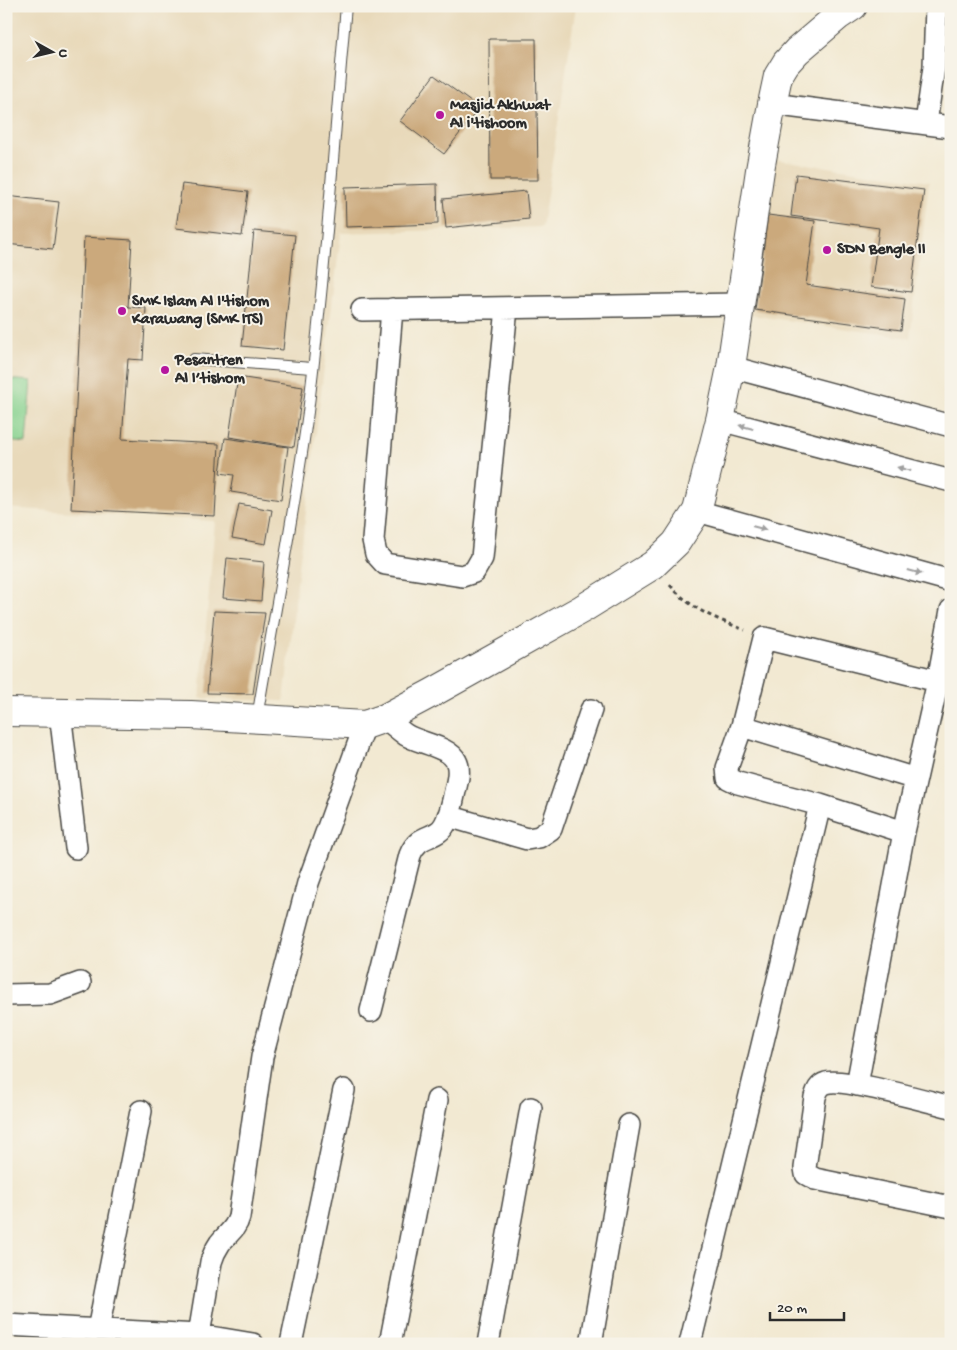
<svg xmlns="http://www.w3.org/2000/svg" width="957" height="1350" viewBox="0 0 957 1350" font-family="'Gochi Hand',sans-serif">
  <style>
    .built { fill: #e8d9ba }
    .garden { fill: #87d28f; stroke: #597e5d }
    .building { fill: #cba97c }
    .lines { fill: none; stroke-linecap: round; stroke-linejoin: round }
    .lane-casing { stroke: #494844; stroke-width: 12 }
    .street-casing { stroke: #494844; stroke-width: 24 }
    .secondary-casing { stroke: #494844; stroke-width: 30 }
    .path { stroke: #494844; stroke-width: 3; stroke-dasharray: 4 4; stroke-linecap: butt }
    .lane { stroke: #fff; stroke-width: 10 }
    .street { stroke: #fff; stroke-width: 21 }
    .secondary { stroke: #fff; stroke-width: 28 }
    .oneway { fill: #a0a0a0 }
    .poi-dot { fill: #b5179e; stroke: #f7f3e8; stroke-width: 2 }
    .labels { text-anchor: middle; dominant-baseline: central; stroke-width: 4; stroke-linejoin: round; paint-order: stroke }
    .poi-label { font-size: 16px; font-weight: bold; fill: #2b2b2b; stroke: #f7f3e8; text-anchor: start }
  </style>
  <rect width="100%" height="100%" fill="#f7f3e8"/>
  <filter id="ink" filterUnits="userSpaceOnUse"><feTurbulence type="fractalNoise" baseFrequency=".02" numOctaves="2"/><feDisplacementMap in="SourceGraphic" scale="10" xChannelSelector="R" yChannelSelector="G"/><feConvolveMatrix kernelMatrix="1 2 1 2 8 2 1 2 1" color-interpolation-filters="sRGB"/></filter>
  <filter id="wash" filterUnits="userSpaceOnUse"><feTurbulence type="fractalNoise" baseFrequency=".0096" numOctaves="4" result="noise"/><feDisplacementMap in="SourceGraphic" scale="20" xChannelSelector="R" yChannelSelector="G"/><feGaussianBlur stdDeviation="1.12" result="paint"/><feColorMatrix in="noise" values="0 0 0 0 0 0 0 0 0 0 0 0 0 0 0 0 0 1.4 0 .05"/><feComposite in="paint" operator="in"/></filter>
  <g filter="url(#wash)">
    <rect width="100%" height="100%" fill="#f2e9d2"/>
    <path class="built" d="M6 6H576L542 227 341 233 298 575 284 701 200 698 215 521 6 508Z
      M773 159 929 182 910 338 751 315Z"/>
    <path class="garden" d="M6 379 31 381 26 443 6 441Z"/>
    <g id="blocks">
      <path class="building" d="M489 39H536L538 180H490Z
        M434 75 479 108 444 154 400 121Z
        M796 174 924 190 911 292 871 287 879 228 791 216Z
        M182 184 248 192 242 236 176 228Z
        M437 184 438 224 346 227 345 187Z
        M526 191 529 219 446 228 443 199Z
        M6 196 59 202 53 249 6 244Z
        M768 215 815 221 806 285 905 299 901 330 755 310Z
        M254 231 295 235 283 350 242 346Z
        M84 237 132 240 128 307 146 308 143 360 128 359 122 439 219 444 215 516 71 509Z
        M238 377 303 387 294 447 229 437Z
        M225 438 288 447 281 500 231 492 234 475 220 473Z
        M239 504 272 510 266 544 232 538Z
        M227 558 264 562 261 601 223 598Z
        M214 611 265 613 253 694 207 693Z"/>
    </g>
  </g>
  <g filter="url(#ink)">
    <use href="#blocks" fill-opacity="0" stroke="#494844" stroke-width="1"/>
    <g class="lines">
      <g class="lane-casing">
        <path id="lane" d="M194 359 312 368
          M257 718C274 616 294 514 308 412 325 278 334 141 346 6"/>
      </g>
      <g class="street-casing">
        <path id="street" d="M772 104 951 127
          M926 123 934 67 936 6
          M392 309 373 540 376 554 385 564 462 576 474 572 482 558 507 308
          M362 310 740 304
          M731 367 951 426
          M720 420 951 481
          M697 511 951 581
          M60 712 76 848
          M742 726 916 779
          M448 816 527 839 539 837 551 829 591 710
          M904 832 820 805 738 783 728 778 727 768 742 726 764 638 938 681
          M6 995 50 994 80 983
          M371 1011 410 855C419 832 436 841 445 824 450 815 453 801 455 791 457 782 461 770 456 761 450 747 419 743 406 735 399 730 392 724 385 718
          M857 1085 904 832 938 681 951 610
          M951 1107C930 1102 841 1077 826 1083 819 1085 817 1091 815 1097L805 1168 806 1174 815 1179 951 1207
          M6 1325 199 1335 253 1344
          M98 1330 141 1111
          M199 1335 211 1262C213 1255 216 1249 220 1243 227 1234 236 1229 239 1217L262 1057 308 883 365 725
          M291 1344 344 1090
          M390 1344 437 1100
          M488 1344 531 1108
          M591 1344 629 1125
          M690 1344 820 805"/>
      </g>
      <g class="secondary-casing">
        <path id="secondary" d="M6 712 191 715 365 725 385 718 432 693 582 609 653 565 676 543 697 511 720 420 731 367 760 170 772 104 778 76 786 63 797 51 838 16 853 6"/>
      </g>
      <path class="path" d="M670 585C692 610 714 618 745 630"/>
      <use href="#lane" class="lane"/>
      <use href="#street" class="street"/>
      <use href="#secondary" class="secondary"/>
    </g>
    <defs><path id="oneway-solid" d="M-6-.8H1V-3.2L6.5 0L1 3.2V.8H-6Z" transform="scale(1.25)"/></defs>
    <g class="oneway">
      <use href="#oneway-solid" transform="translate(746 427) rotate(-165)"/>
      <use href="#oneway-solid" transform="translate(904 469) rotate(-165)"/>
      <use href="#oneway-solid" transform="translate(759 528) rotate(15)"/>
      <use href="#oneway-solid" transform="translate(915 572) rotate(15)"/>
    </g>
  </g>
  <g class="poi-dot">
    <circle cx="440" cy="115" r="5"/>
    <circle cx="827" cy="250" r="5"/>
    <circle cx="122" cy="311" r="5"/>
    <circle cx="165" cy="370" r="5"/>
  </g>
  <g class="labels">
    <g class="poi-label">
      <text x="450" y="106">Masjid Akhwat<tspan x="450" dy="18">Al i'tishoom</tspan></text>
      <text x="837" y="250">SDN Bengle II</text>
      <text x="132" y="302">SMK Islam Al I'tishom<tspan x="132" dy="18">Karawang (SMK ITS)</tspan></text>
      <text x="175" y="361">Pesantren<tspan x="175" dy="18">Al I’tishom</tspan></text>
    </g>
  </g>
  <rect width="957" height="1350" fill="none" stroke="#f7f3e8" stroke-width="25"/>
  <g transform="translate(52 52) rotate(98)" stroke="#f7f3e8" stroke-width="4" paint-order="stroke">
  <path d="M0-4L9 19L0 12L-9 19Z" fill="#2b2b2b"/>
  <text y="-8" font-size="14" font-weight="bold" text-anchor="middle" fill="#2b2b2b">U</text>
  </g>
  <path d="M770 1312v8h74v-8" fill="none" stroke="#2b2b2b" stroke-width="2.5"/>
  <text x="777" y="1312" font-size="15" fill="#2b2b2b" stroke="#f7f3e8" stroke-width="4" paint-order="stroke">20 m</text>
</svg>
